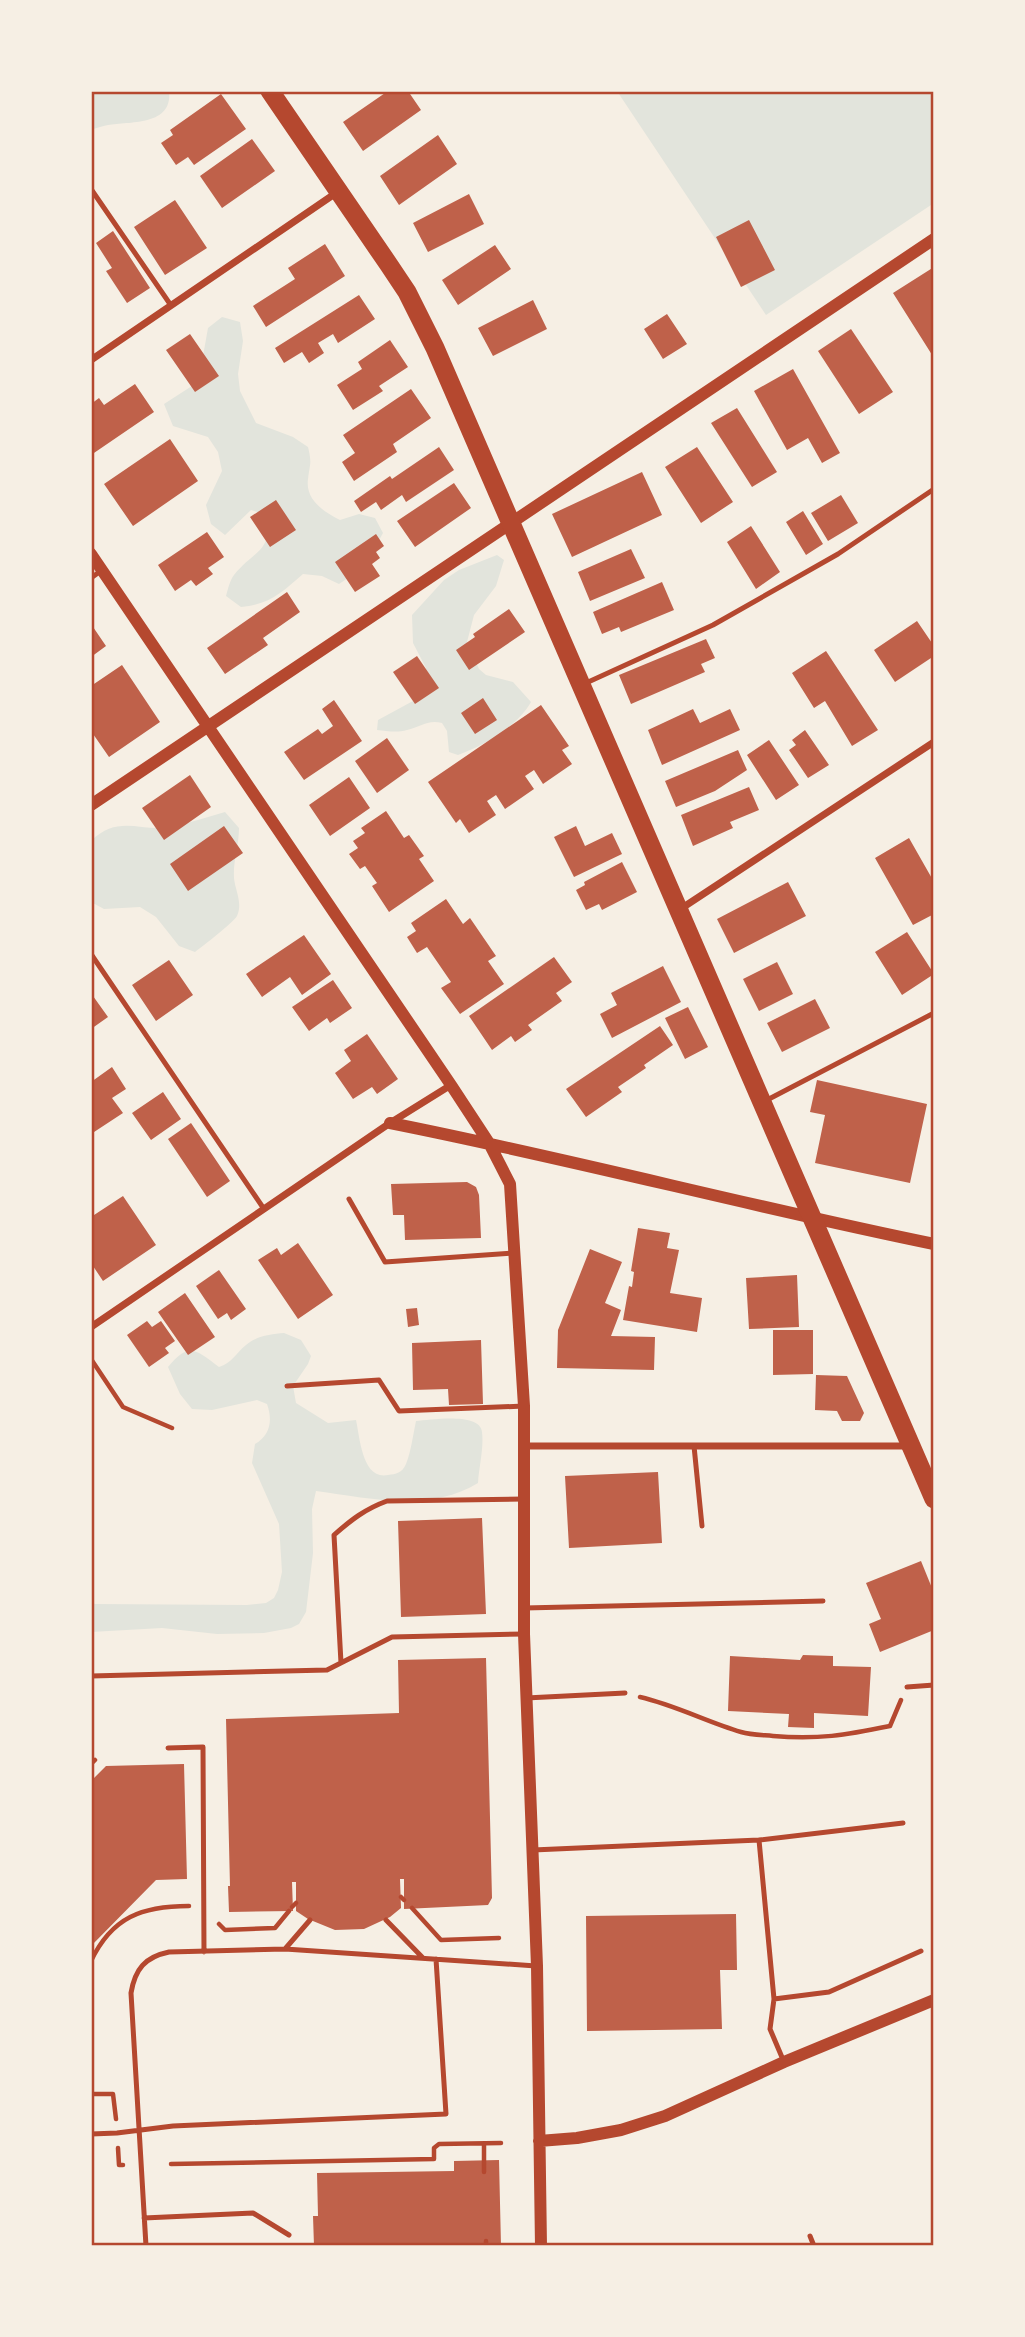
<svg xmlns="http://www.w3.org/2000/svg" width="1025" height="2337" viewBox="0 0 1025 2337" font-family="'Golos Text',sans-serif">
  <style>
    .green { fill: #e2e4dc }
    .building { fill: #bf614a }
    .lines { fill: none; stroke-linecap: round; stroke-linejoin: round }
    .path { stroke: #b5482f; stroke-width: 4.5 }
    .service { stroke: #b5482f; stroke-width: 5 }
    .minor { stroke: #b5482f; stroke-width: 7 }
    .tertiary { stroke: #b5482f; stroke-width: 12 }
    .trunk { stroke: #b5482f; stroke-width: 19 }
    .neatline { fill: none; stroke: #b5482f; stroke-width: 2.5 }
  </style>
  <rect width="100%" height="100%" fill="#f6efe4"/>
  <path class="green" d="M91 91H169C173 126 130 121 108 125 102 126 96 128 91 130Z
    M617 91H934V203L766 315Z
    M222 317 240 322 243 341 238 374 240 391 256 423 293 437 308 447C312 464 310 463 308 479 305 500 324 512 340 520L359 514 375 518 383 533C372 554 359 572 339 584L322 576 303 574C282 592 271 604 241 607L226 596C228 589 230 580 234 575 254 550 272 553 268 515L251 510 225 535 211 524 206 505 222 471 218 452 208 437 173 426 164 404 195 384 201 367 208 328Z
    M497 555 504 560 496 586 474 615 467 642 479 669 486 675 513 682 531 702C517 727 483 746 458 755L449 752 447 731 442 723C428 719 420 727 407 730 397 733 387 731 377 730L378 720 413 701 425 687 426 668 413 643 412 615 444 580 459 570Z
    M225 812 239 828C239 845 233 861 234 878 235 890 243 903 237 916 233 923 204 945 195 952L179 946 156 917 140 907 104 909 91 902V841C118 814 140 832 170 827 189 823 207 817 225 812Z
    M284 1333 301 1340 311 1356 308 1364 293 1386 296 1403 328 1423 356 1420C360 1438 362 1480 388 1475 396 1474 402 1473 406 1464 411 1452 413 1435 416 1421 431 1420 480 1412 482 1432 484 1448 479 1467 478 1483 429 1513 369 1498 316 1491L312 1509 313 1553 306 1612 299 1624 291 1628 264 1633 217 1634 162 1628 91 1632V1602L95 1604 247 1605 266 1603 274 1598 278 1590 282 1572 279 1524 252 1463 255 1444C270 1435 273 1421 267 1404L257 1400 212 1410 192 1409 180 1394 168 1367C189 1342 195 1349 219 1367 232 1363 236 1353 246 1345 256 1336 271 1334 284 1333Z"/>
  <path class="building" d="M388 91H408L421 110 363 151 343 122Z
    M221 94 246 129 194 165 188 157 176 165 161 143 173 135 170 130Z
    M438 135 457 164 399 205 380 176Z
    M252 139 275 171 222 208 200 176Z
    M469 194 484 224 428 252 413 223Z
    M175 200 207 248 165 275 134 227Z
    M749 220 775 270 741 287 716 237Z
    M113 231 150 288 127 303 106 271 112 268 96 243Z
    M325 244 345 276 266 327 253 306 295 279 288 268Z
    M495 245 511 269 458 305 442 280Z
    M934 267V358L893 293Z
    M359 295 375 319 338 343 333 334 318 343 324 353 309 363 302 352 284 363 275 348Z
    M533 300 547 329 493 356 478 328Z
    M667 314 687 344 663 359 644 329Z
    M851 329 893 392 859 414 818 351Z
    M190 334 219 376 195 392 166 350Z
    M390 340 408 367 379 386 383 391 353 410 337 385 362 369 358 362Z
    M793 369 840 453 822 463 808 438 787 450 754 391Z
    M135 384 154 412 91 455V404L99 398 104 405Z
    M411 389 431 418 393 444 397 452 354 481 342 462 355 453 343 435Z
    M737 408 777 472 752 487 711 423Z
    M170 439 198 481 133 526 104 484Z
    M439 447 454 470 406 502 402 495 381 510 376 502 361 512 354 501 390 476 392 479Z
    M697 447 733 502 701 523 665 467Z
    M642 472 662 515 572 557 552 514Z
    M454 483 471 508 415 547 397 521Z
    M841 495 858 523 828 541 811 513Z
    M276 500 296 530 270 547 250 517Z
    M803 511 823 544 806 555 786 522Z
    M751 526 780 572 756 589 727 542Z
    M207 532 224 557 208 568 213 574 196 586 191 580 175 591 158 565Z
    M376 534 384 546 376 552 380 558 372 564 380 576 355 592 335 562Z
    M631 549 645 578 590 601 578 572Z
    M662 582 674 610 621 632 619 627 602 634 593 612Z
    M287 592 300 612 263 638 268 645 225 674 207 648Z
    M509 609 525 632 469 670 456 650 475 637 473 634Z
    M917 621 934 646V656L895 682 874 650Z
    M91 624 106 646 91 657Z
    M706 639 715 658 701 664 705 672 631 704 619 675Z
    M826 651 878 730 852 746 825 701 814 708 792 673Z
    M417 656 439 688 415 704 393 672Z
    M122 665 160 722 109 757 91 731V686Z
    M483 698 497 720 475 734 461 713Z
    M334 700 362 741 304 780 284 752 318 729 322 734 333 726 322 709Z
    M541 705 569 746 562 750 572 764 543 784 534 770 525 776 534 789 505 809 496 795 487 801 496 815 469 833 460 819 456 823 428 782Z
    M693 709 700 723 730 709 740 730 662 765 648 730Z
    M805 730 829 765 808 778 789 750 796 745 792 740Z
    M387 738 409 770 377 793 355 761Z
    M769 740 799 785 776 800 747 755Z
    M738 750 747 770 715 791 676 807 665 781Z
    M190 775 211 807 164 840 142 808Z
    M349 777 370 808 330 836 309 805Z
    M749 787 759 810 730 822 733 828 693 846 681 815Z
    M386 811 404 838 409 835 424 856 419 859 434 881 389 912 372 886 377 883 365 866 360 869 349 854 358 848 353 841 365 833 361 828Z
    M224 826 243 853 188 891 170 864Z
    M576 826 585 846 612 833 622 854 574 877 554 837Z
    M909 838 934 882V914L913 925 875 858Z
    M622 862 637 892 602 910 599 904 586 910 576 890 585 885 584 882Z
    M788 882 806 916 734 953 717 919Z
    M446 899 463 924 470 918 496 956 488 961 504 984 460 1014 441 988 451 982 427 947 417 953 407 937 416 931 411 923Z
    M907 932 934 974 902 995 875 952Z
    M304 935 331 974 302 995 290 977 262 997 246 974Z
    M554 957 572 982 556 993 562 1001 528 1025 532 1030 515 1042 511 1036 492 1050 469 1016Z
    M169 960 193 995 156 1021 132 985Z
    M777 962 793 994 759 1011 743 979Z
    M663 966 681 1002 612 1038 600 1014 617 1005 611 993Z
    M333 980 352 1008 330 1023 327 1018 309 1031 292 1007Z
    M93 996 108 1017 91 1029V997Z
    M815 999 830 1028 782 1052 767 1023Z
    M688 1007 708 1047 685 1059 665 1018Z
    M660 1026 673 1045 644 1065 646 1068 618 1087 622 1092 586 1117 566 1089Z
    M367 1034 398 1079 377 1094 372 1087 353 1099 335 1073 351 1061 344 1050Z
    M112 1067 126 1089 112 1098 123 1113 91 1134V1082Z
    M817 1080 927 1104 910 1183 815 1163 825 1115 810 1112Z
    M163 1092 181 1119 151 1140 132 1113Z
    M191 1123 230 1181 207 1197 168 1139Z
    M467 1182 476 1187 479 1195 481 1238 405 1240 404 1215H393L391 1184Z
    M123 1196 156 1245 103 1281 91 1263V1217Z
    M638 1228 670 1233 667 1248 679 1250 670 1293 702 1298 697 1332 623 1320 629 1286 632 1287 634 1272 631 1271Z
    M298 1243 333 1295 298 1319 258 1260 277 1248 281 1255Z
    M590 1249 622 1262 605 1303 621 1310 611 1336 655 1337 654 1370 557 1368 558 1330Z
    M219 1270 246 1309 231 1320 227 1313 218 1319 196 1286Z
    M797 1275 799 1327 749 1329 746 1278Z
    M185 1293 215 1337 188 1355 158 1312Z
    M417 1308 419 1325 408 1327 406 1309Z
    M147 1321 152 1327 161 1321 175 1341 165 1348 169 1353 149 1367 127 1335Z
    M773 1330H813V1374L773 1375Z
    M481 1340 483 1404 449 1405 448 1389 413 1390 412 1343Z
    M816 1375 847 1376 864 1413 860 1421H842L837 1411 815 1410Z
    M658 1472 662 1543 569 1548 565 1476Z
    M482 1518 486 1614 401 1617 398 1521Z
    M921 1561 934 1593V1630L880 1652 869 1624 881 1619 866 1583Z
    M803 1655 833 1656V1666L871 1667 868 1716 814 1713V1728L788 1727 789 1714 728 1711 730 1656 800 1660Z
    M486 1658 492 1898 488 1905 404 1909V1879H400L401 1908 390 1917 364 1929 335 1930 308 1919 296 1911V1882H292L293 1911 229 1912 228 1886H230L226 1719 399 1713 398 1660Z
    M184 1764 187 1879 156 1880 91 1946V1781L106 1766Z
    M736 1914 737 1970H720L722 2029 587 2031 586 1916Z
    M499 2160 501 2246H314L313 2216H318L317 2173 454 2171V2161Z"/>
  <g class="lines">
    <path class="path" d="M91 1359 123 1407 172 1428
      M640 1697C675 1705 707 1722 741 1732 751 1735 763 1735 773 1736 818 1740 846 1735 890 1726L901 1700
      M91 1764 95 1760
      M401 1897 404 1900
      M292 1907 296 1903
      M412 1908 441 1940 499 1938
      M219 1924 225 1930 275 1928 289 1911
      M91 1961C112 1917 142 1906 189 1906
      M91 2094H113L116 2119
      M484 2144V2172
      M118 2148 119 2165H123
      M171 2164 434 2159V2148L439 2144 501 2143
      M486 2241V2246"/>
    <path class="service" d="M91 189 170 304
      M91 578 102 570
      M586 683 713 625 838 554 934 489
      M91 954 264 1209
      M767 1100 934 1013
      M349 1199 385 1262 514 1253
      M287 1386 379 1380 399 1411 524 1406
      M694 1446 702 1526
      M524 1608 823 1601
      M341 1663 334 1535C351 1520 365 1509 387 1501L524 1499
      M91 1676 327 1670 392 1637 524 1634
      M907 1687 934 1685
      M526 1698 625 1693
      M168 1748 203 1747 204 1952
      M759 1840 903 1823
      M533 1850 759 1840 774 1999 770 2029 784 2062
      M386 1920 423 1958
      M285 1949 310 1920
      M774 1999 829 1992 921 1951
      M91 2134 117 2133 173 2126 446 2114 436 1959
      M144 2218 253 2213 289 2235
      M810 2236 814 2246
      M146 2246 131 1993C135 1969 145 1957 169 1952L285 1949 536 1966"/>
    <path class="minor" d="M91 360 336 193
      M679 910 934 742
      M91 1327 390 1123 451 1085
      M524 1446H908"/>
    <path class="tertiary" d="M91 554 451 1085 489 1143 510 1184 524 1406V1634L537 1966 541 2246
      M91 805 934 239
      M390 1123C572 1159 752 1207 934 1244
      M539 2141 577 2138 621 2130 665 2116 784 2062 934 2000"/>
    <path class="trunk" d="M270 91 389 265 407 292 435 348 934 1499"/>
  </g>
  <rect width="1025" height="2337" fill="none" stroke="#f6efe4" stroke-width="186"/>
  <rect x="93" y="93" width="839" height="2151" class="neatline"/>
</svg>
